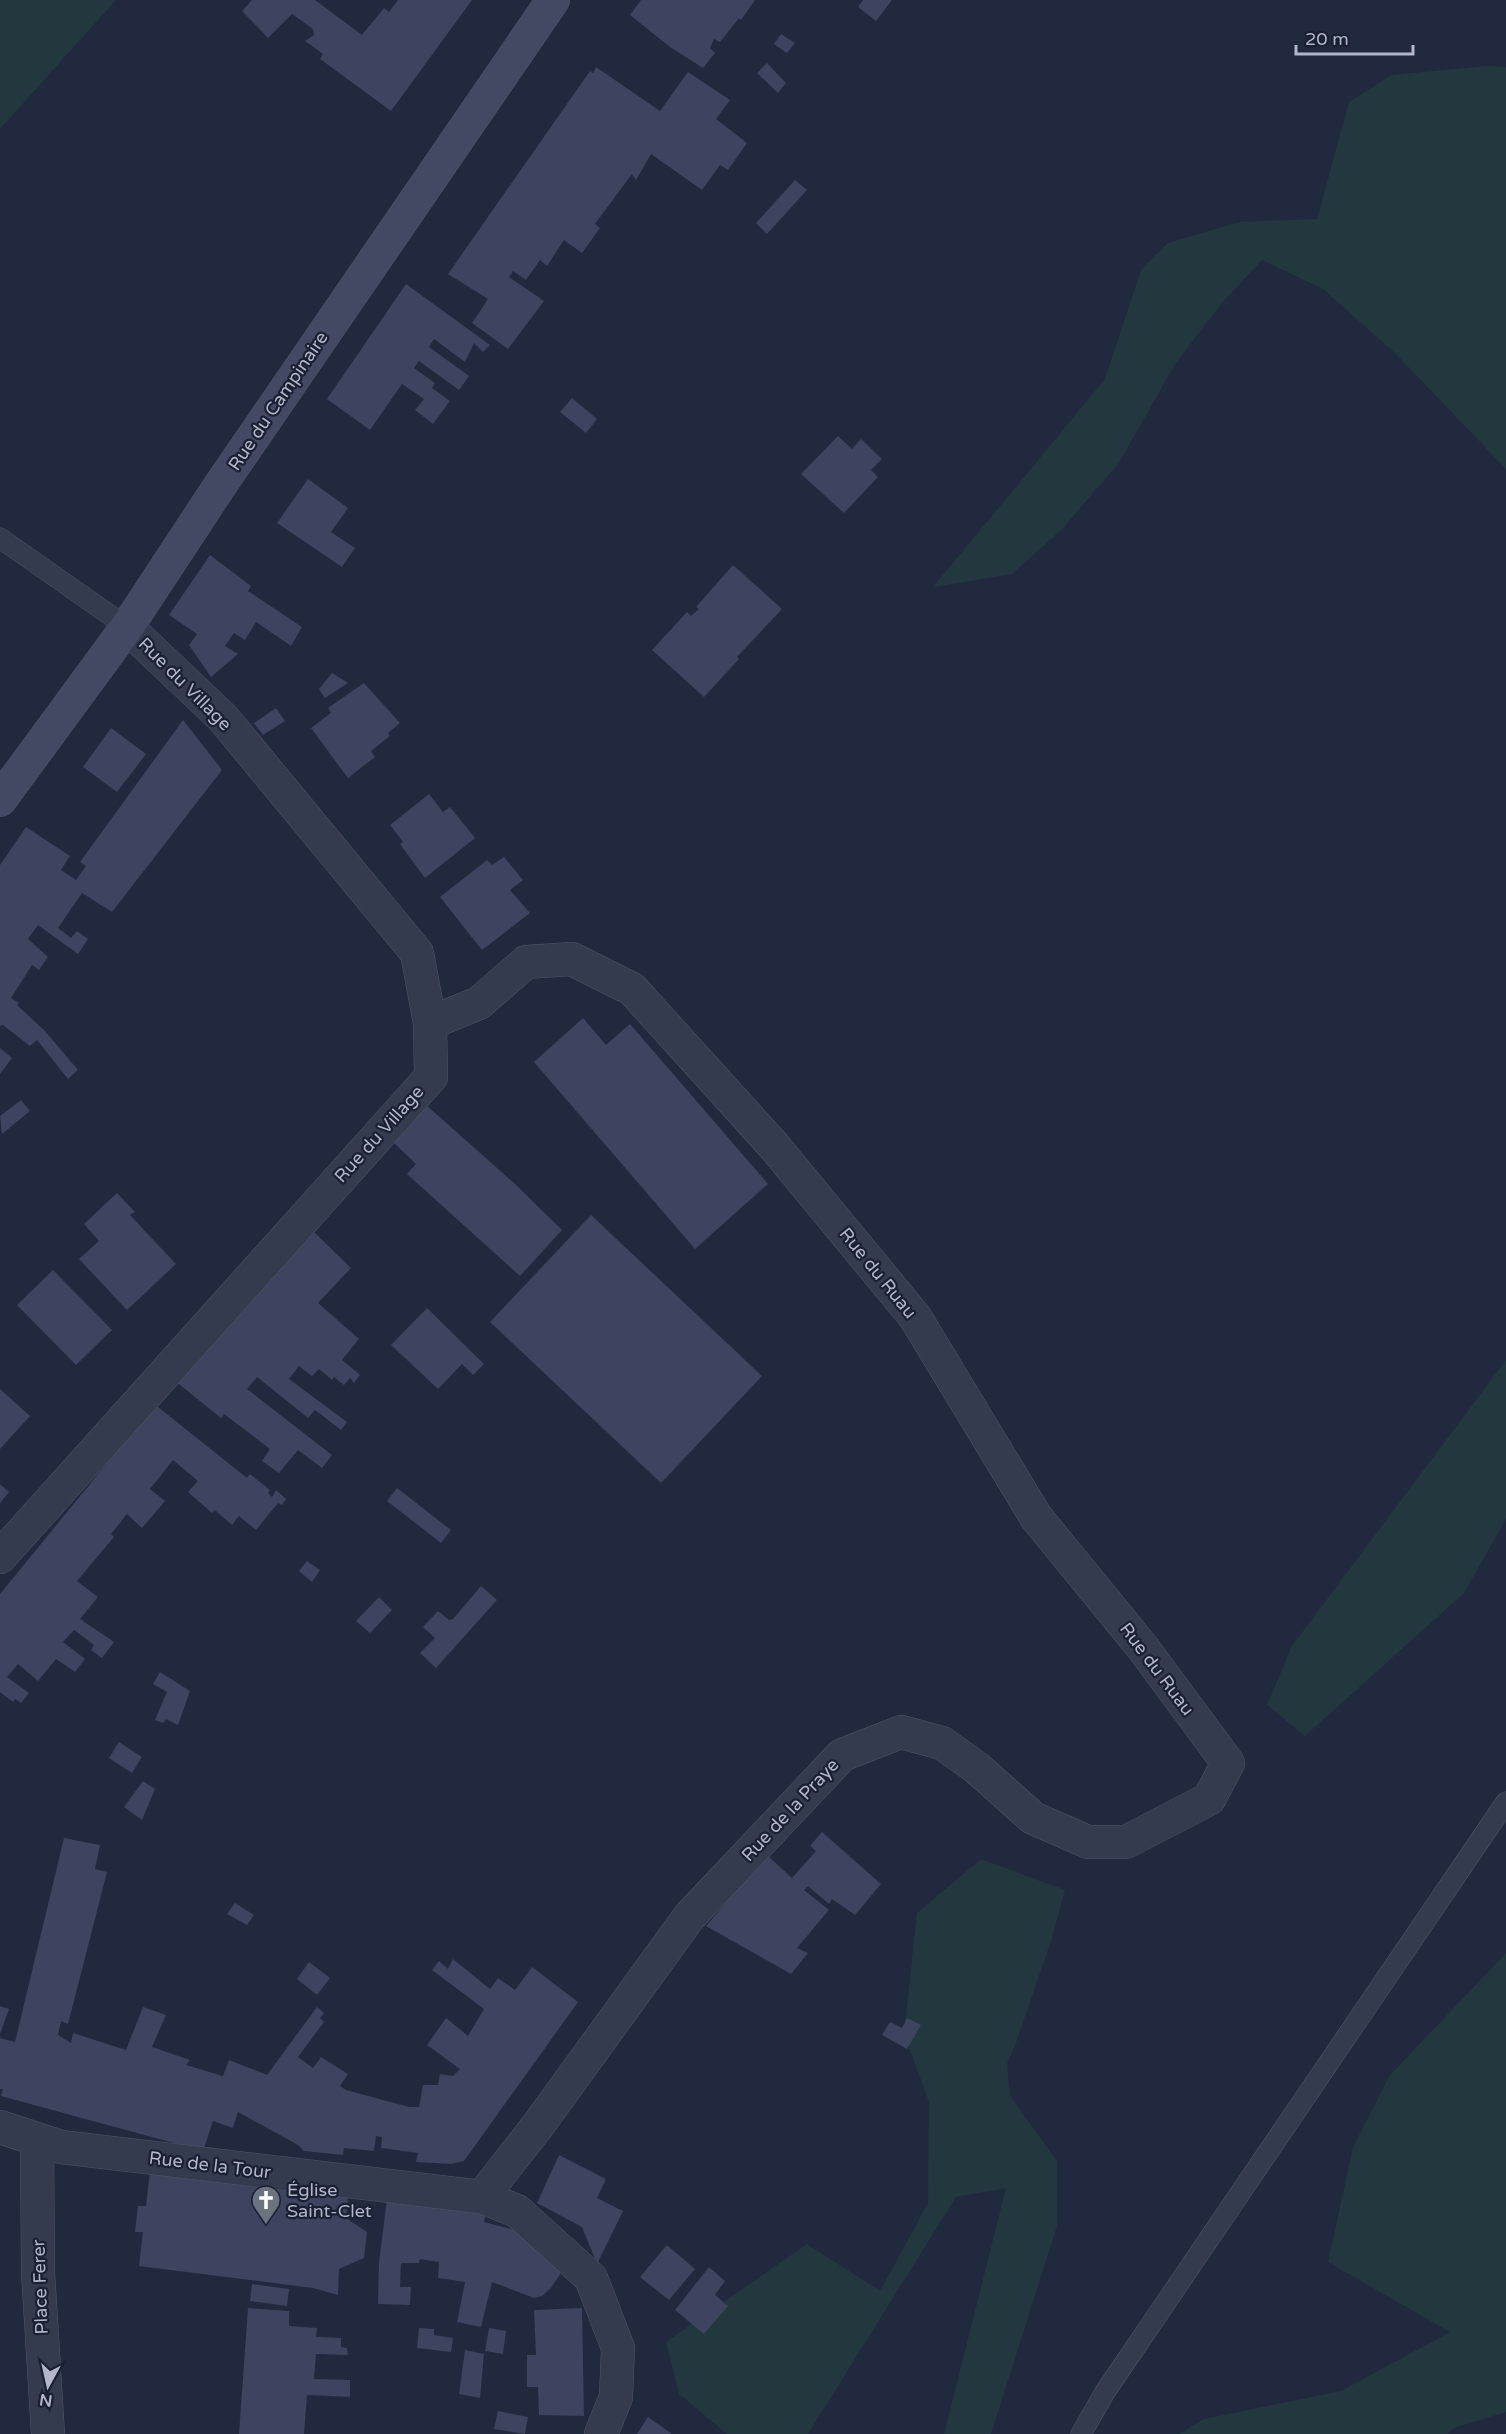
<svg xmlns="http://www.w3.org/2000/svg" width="1506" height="2434" viewBox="0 0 1506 2434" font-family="'Varela Round',sans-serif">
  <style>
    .green { fill: #23373f }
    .building { fill: #3c445f }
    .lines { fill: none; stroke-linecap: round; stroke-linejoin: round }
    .lane-casing { stroke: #505669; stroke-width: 21 }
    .street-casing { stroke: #505669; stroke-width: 34 }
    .secondary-casing { stroke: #505669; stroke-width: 34 }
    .lane { stroke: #353b4e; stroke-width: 20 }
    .street { stroke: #353b4e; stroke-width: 33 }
    .secondary { stroke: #434962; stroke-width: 33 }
    .labels { text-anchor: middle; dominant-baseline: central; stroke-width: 4.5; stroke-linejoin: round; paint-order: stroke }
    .street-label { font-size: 18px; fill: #b1b6ca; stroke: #1a2033 }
    .poi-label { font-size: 18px; fill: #b1b6ca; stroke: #1a2033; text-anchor: start }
  </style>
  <rect width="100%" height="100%" fill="#21293e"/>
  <path class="green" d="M0 0H116L0 129Z
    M1487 66 1506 67V469L1396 354 1323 289 1262 260 1222 303 1175 364 1119 463 1062 529 1012 574 933 587 1105 379 1141 270 1168 243 1239 222 1317 219 1349 102 1391 75Z
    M1506 1360V1519L1464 1593 1305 1736 1267 1705 1292 1646Z
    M981 1859 1065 1890 1052 1938 1016 2043 1007 2064 1010 2096 1057 2161V2226L991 2434H944L1006 2188 956 2197 808 2434H727L679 2394 666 2342 807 2244 880 2291 928 2203 929 2102 904 2034 917 1913Z
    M1506 1953V2412L1454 2428 1448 2434H1179L1204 2419 1341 2391 1450 2332 1328 2262 1353 2147 1390 2075Z"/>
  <path class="building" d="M252 0H315L362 35 384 8 389 12 398 0H472L391 111 320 59 323 54 305 41 314 35 313 29 292 14 268 38 242 11Z
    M641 0H755L741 20 739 18 720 42 714 39 710 48 715 53 703 68 670 47 630 15Z
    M863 0H892L876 21 858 7Z
    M781 34 795 43 787 53 774 44Z
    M767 63 786 83 778 93 757 73Z
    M596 67 660 111 688 72 730 100 716 119 747 143 728 170 720 165 702 190 651 154 636 180 632 174 595 224 600 228 582 253 564 240 547 266 540 260 526 280 513 271 509 277 544 301 508 349 472 323 488 299 448 274 590 71 593 73Z
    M795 180 807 190 767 234 756 223Z
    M406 284 490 345 483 352 474 343 465 362 434 339 429 347 469 376 459 390 419 361 414 368 435 383 432 388 450 401 433 424 415 410 424 399 402 384 370 430 327 399Z
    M572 398 597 419 586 433 560 412Z
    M838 436 852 449 861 439 882 459 871 470 878 477 844 513 801 474Z
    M308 479 348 508 331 532 355 548 342 567 277 523Z
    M210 555 251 586 248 591 302 627 291 646 256 622 245 640 234 633 225 646 238 654 211 677 189 645 197 634 169 615Z
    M733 565 782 609 737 657 739 659 704 697 652 650 687 612 691 616 699 609 696 607Z
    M332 673 348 683 325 698 319 689Z
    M364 683 400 723 388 733 390 736 371 751 375 757 348 778 311 728 331 713 328 708Z
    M276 708 285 721 263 735 254 723Z
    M183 720 222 770 112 912 82 893 58 928 71 938 77 931 88 939 78 954 38 925 28 939 48 957 39 970 32 965 11 998 19 1003 17 1005 45 1031 78 1070 68 1079 37 1040 30 1046 3 1025 0 1026V865L26 827 70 856 61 870 76 880 86 866 80 862Z
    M111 728 146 754 117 792 83 767Z
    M429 794 443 812 450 807 475 838 425 878 400 844 403 842 390 825Z
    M504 857 523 880 510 890 530 913 482 950 440 897 487 860 492 865Z
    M583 1018 606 1045 630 1024 768 1184 695 1249 534 1062Z
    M0 1048 12 1058 0 1074Z
    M21 1100 30 1111 2 1134 0 1116Z
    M425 1104 514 1183 562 1230 520 1276 407 1174 416 1164 392 1141Z
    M117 1193 135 1212 130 1215 176 1264 127 1310 79 1259 99 1241 84 1224Z
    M591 1215 762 1376 661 1483 490 1322Z
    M312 1230 351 1268 318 1303 359 1339 342 1360 360 1375 354 1383 350 1378 344 1385 334 1377 332 1380 319 1369 312 1376 299 1366 289 1379 347 1422 341 1430 315 1410 308 1418 257 1377 247 1389 332 1455 322 1468 298 1450 279 1473 262 1461 270 1449 224 1414 221 1418 174 1380Z
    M53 1270 112 1330 76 1365 17 1305Z
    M427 1308 484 1364 473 1375 462 1364 438 1389 391 1345Z
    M0 1389 30 1416 0 1449Z
    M153 1403 247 1478 250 1474 270 1490 268 1493 272 1497 276 1490 286 1499 282 1505 278 1503 256 1530 239 1516 232 1525 215 1510 212 1513 188 1492 198 1481 173 1460 150 1489 165 1501 142 1528 127 1514 111 1534 114 1537 77 1581 98 1597 80 1619 114 1642 102 1658 91 1650 94 1645 74 1630 63 1642 85 1659 75 1672 56 1659 38 1681 18 1664 7 1677 29 1693 21 1703 15 1699 13 1702 0 1692V1594L135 1429Z
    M0 1484 9 1492 0 1503Z
    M397 1488 451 1530 441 1543 387 1501Z
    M307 1561 320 1570 312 1582 299 1571Z
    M481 1586 497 1600 436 1668 420 1653 435 1638 423 1627 438 1611 449 1620 453 1619Z
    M379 1597 392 1610 370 1633 356 1621Z
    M160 1672 190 1691 178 1725 166 1719 163 1723 155 1720 167 1692 153 1684Z
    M119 1742 142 1757 132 1773 109 1758Z
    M143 1781 155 1789 142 1820 124 1807Z
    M822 1832 881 1884 855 1915 832 1899 829 1904 808 1886 804 1890 829 1910 797 1948 808 1953 791 1974 706 1926 767 1855 792 1878 816 1851 810 1846Z
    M64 1838 100 1845 95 1869 107 1872 68 2024 61 2021 58 2035 71 2043 73 2033 126 2050 143 2007 166 2015 152 2047 190 2060 186 2065 223 2076 229 2060 267 2075 317 2007 324 2013 320 2018 324 2022 298 2057 313 2068 321 2057 348 2074 340 2086 346 2090 409 2107H419L423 2085H438L440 2074 453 2076 460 2069 427 2045 446 2018 468 2036 484 2009 432 1970 439 1961 448 1969 453 1959 490 1989 498 1978 515 1990 532 1967 578 2002 464 2161 451 2164 416 2162 418 2153 381 2148 382 2137 376 2136 374 2151 344 2148 343 2155 304 2151 298 2145 238 2112 233 2128 213 2121 203 2151 1 2096 3 2089H0V2038L15 2042Z
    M235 1903 254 1915 247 1925 227 1914Z
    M309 1962 330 1978 317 1995 297 1979Z
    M0 2006 9 2009 0 2034Z
    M907 2018 921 2025 907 2049 882 2035 890 2022 902 2028Z
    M559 2155 606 2179 597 2198 623 2211 597 2264 582 2227 537 2203Z
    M150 2170 348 2196 346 2218 367 2232 364 2258 339 2269 338 2295 313 2288 139 2266 143 2232H135L138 2206H146Z
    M387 2199 486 2212 484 2222 511 2229 536 2244 562 2271 551 2288 542 2296 534 2298 492 2282 481 2327 457 2322 465 2282 438 2278 439 2262 420 2259 419 2263H401L400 2287H411L410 2305 378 2304 379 2262Z
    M667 2245 695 2269 669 2300 640 2277Z
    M709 2267 725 2281 715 2295 728 2306 704 2334 675 2310Z
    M252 2284 289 2289 287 2306 250 2301Z
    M248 2308 289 2311V2326L317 2328 316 2337 341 2338V2347L347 2348 348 2355 316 2354 314 2379 350 2380V2397L307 2395 304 2434H239Z
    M582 2308 584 2416 539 2415 538 2387H527V2355H536L534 2310Z
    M419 2328 434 2329V2335L453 2338 451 2352 417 2348Z
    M489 2328 506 2331 503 2354 485 2351Z
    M465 2350 484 2354 480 2398 459 2394Z
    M498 2411 528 2417 525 2434 494 2429Z
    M648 2417 672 2434H637Z"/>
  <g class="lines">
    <g class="lane-casing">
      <path id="lane" d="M0 538 127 627
        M1081 2434 1105 2392 1506 1802"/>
    </g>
    <g class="street-casing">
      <path id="street" d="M430 1023 479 1003 526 962 572 959 632 989 774 1146 915 1317 1036 1517 1143 1648 1228 1763 1209 1799 1126 1842H1088L1033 1818 977 1768 942 1743 901 1732 842 1755 689 1917 539 2124 482 2197
        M0 1557 431 1077 430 1023 417 953 223 718 127 627
        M0 2127 61 2147 482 2197 517 2211 591 2278 618 2348 616 2397 601 2434
        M37 2139 38 2272 48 2434"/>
    </g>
    <g class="secondary-casing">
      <path id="secondary" d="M0 800 127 627 219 487 553 0"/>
    </g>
    <use href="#lane" class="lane"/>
    <use href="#street" class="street"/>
    <use href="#secondary" class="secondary"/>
  </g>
  <defs>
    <g id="church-pin" transform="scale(1.5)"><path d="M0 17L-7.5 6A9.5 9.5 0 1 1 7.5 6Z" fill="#6b7280" stroke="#1a2033"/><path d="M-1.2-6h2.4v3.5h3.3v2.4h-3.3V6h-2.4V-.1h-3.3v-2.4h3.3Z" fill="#fff"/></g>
  </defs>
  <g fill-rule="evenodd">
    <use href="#church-pin" x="266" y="2200"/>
  </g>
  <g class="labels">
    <g class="street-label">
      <text transform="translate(278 401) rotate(-56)">Rue du Campinaire</text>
      <text transform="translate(185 684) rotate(45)">Rue du Village</text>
      <text transform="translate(379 1134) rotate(-48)">Rue du Village</text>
      <text transform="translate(878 1273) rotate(51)">Rue du Ruau</text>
      <text transform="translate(1157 1669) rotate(53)">Rue du Ruau</text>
      <text transform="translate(790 1810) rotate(-47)">Rue de la Praye</text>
      <text transform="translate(210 2165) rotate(7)">Rue de la Tour</text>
      <text transform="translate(40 2287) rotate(-92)">Place Ferer</text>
    </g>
    <g class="poi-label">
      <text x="287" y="2190">Église<tspan x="287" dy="21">Saint-Clet</tspan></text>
    </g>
  </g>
  <g transform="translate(48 2386) rotate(188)" stroke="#1a2033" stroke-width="4.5" paint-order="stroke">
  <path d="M0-4.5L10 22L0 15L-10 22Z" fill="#b1b6ca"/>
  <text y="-9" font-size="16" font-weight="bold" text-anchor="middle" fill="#b1b6ca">N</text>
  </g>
  <path d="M1296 45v9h117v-9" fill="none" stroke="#b1b6ca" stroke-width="3"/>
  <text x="1305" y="45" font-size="18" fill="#b1b6ca" stroke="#1a2033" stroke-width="4.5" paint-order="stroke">20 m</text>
</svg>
